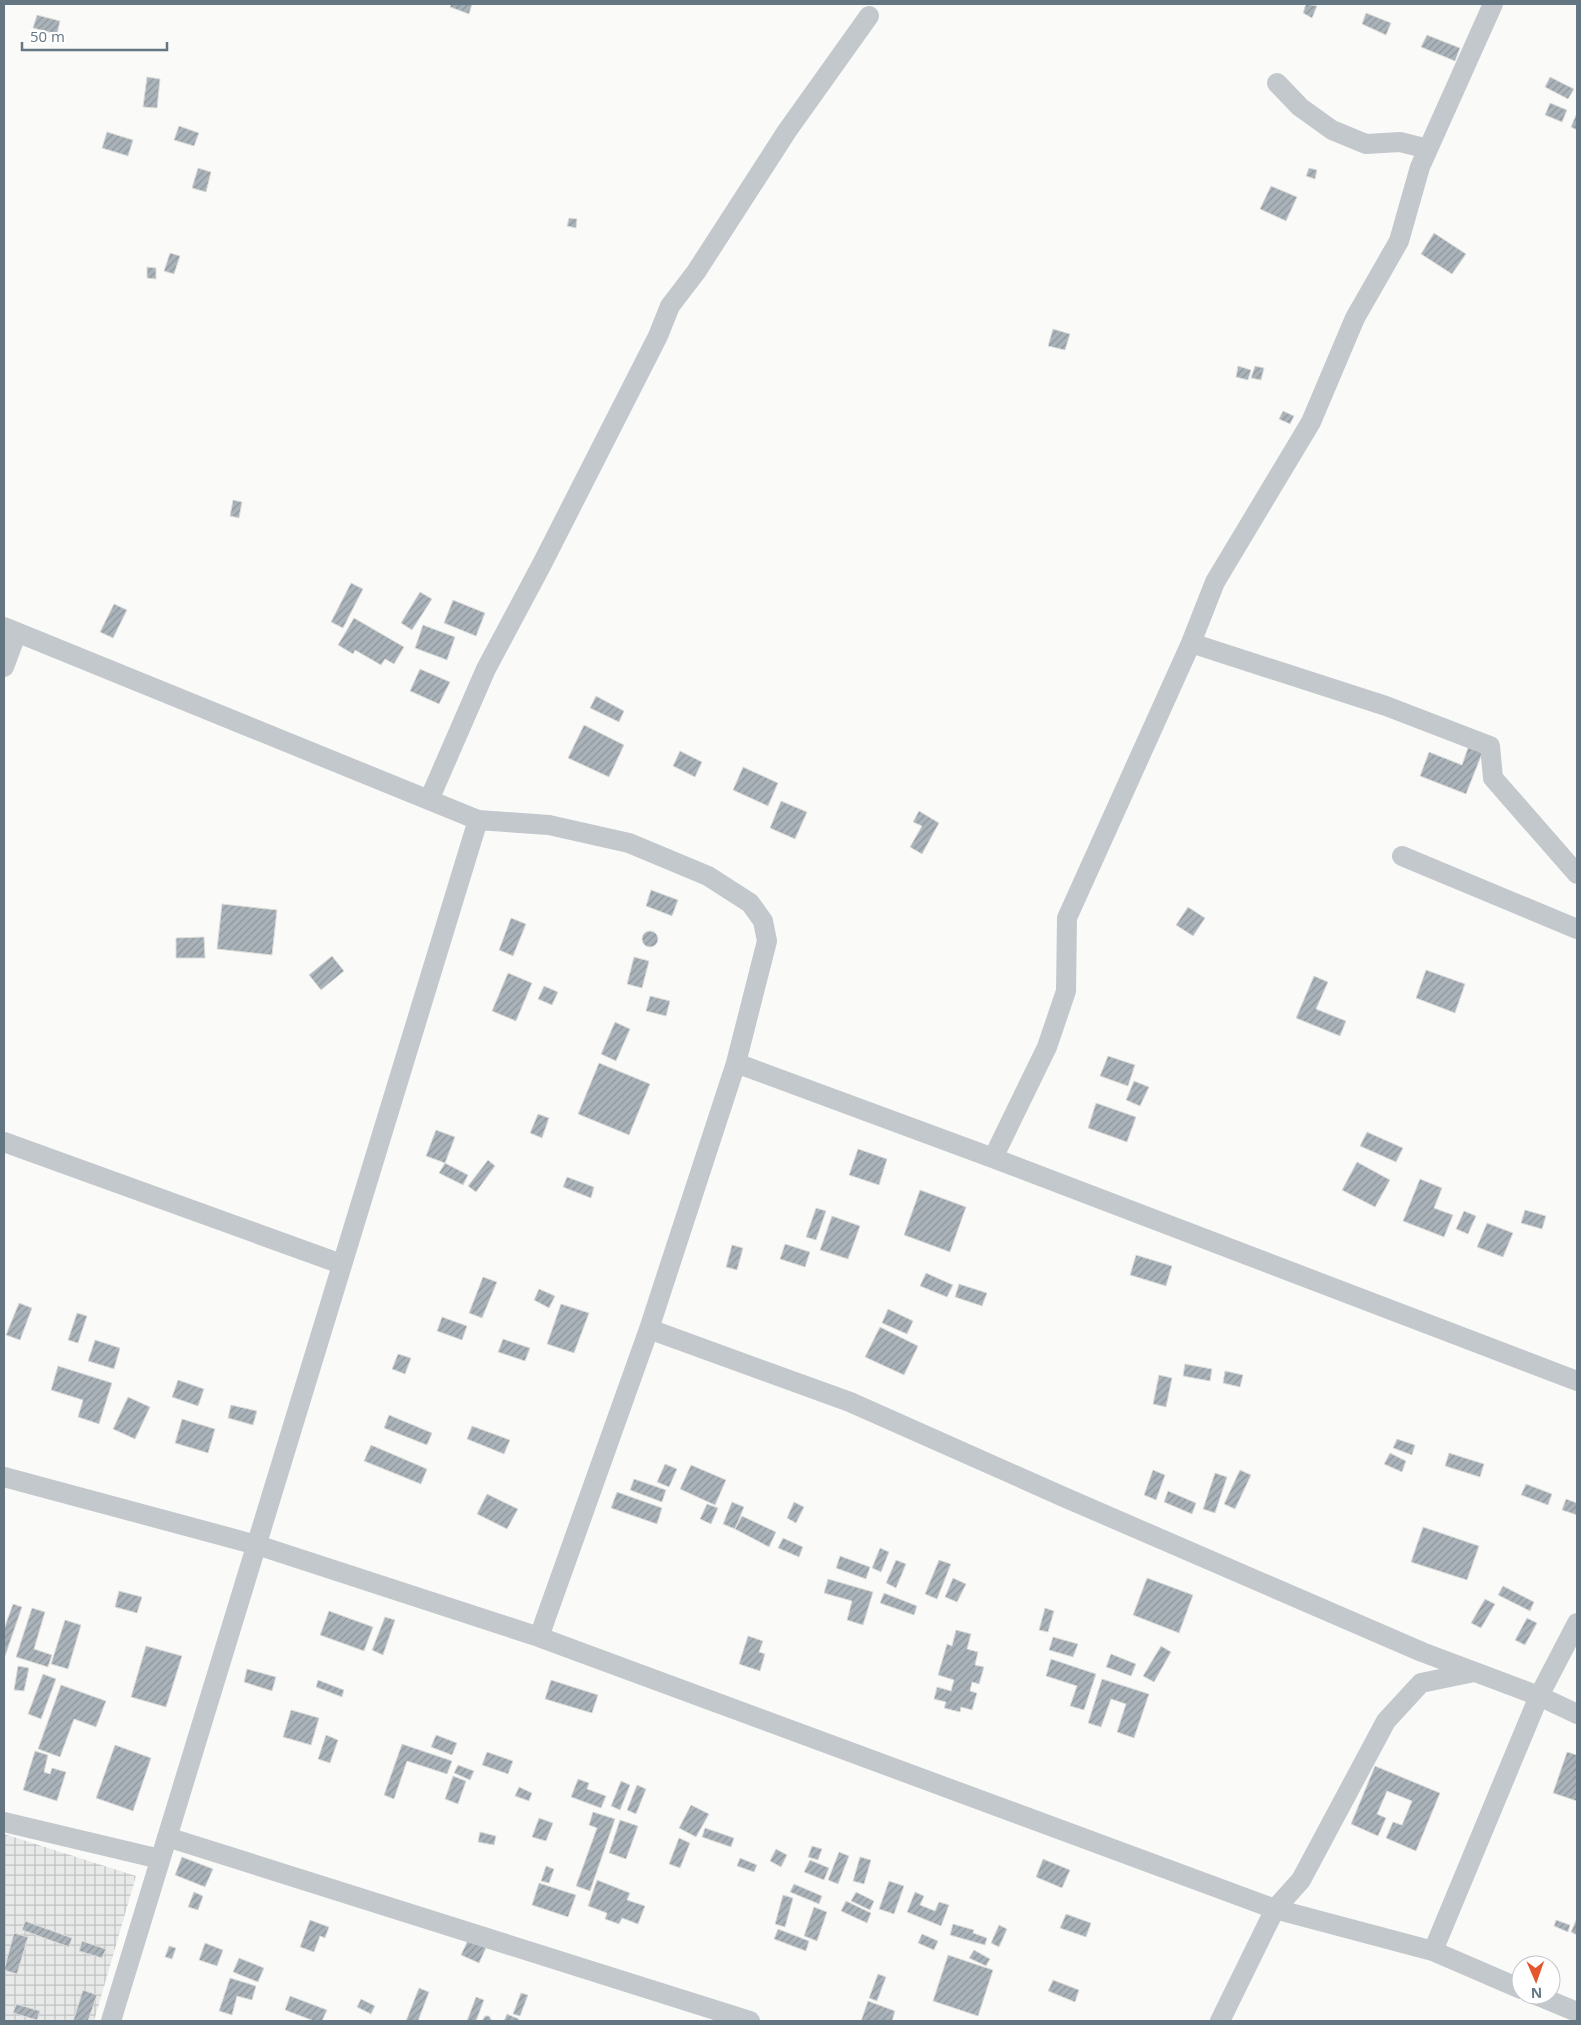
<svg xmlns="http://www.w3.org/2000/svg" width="1581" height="2025" viewBox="0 0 1581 2025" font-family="'Open Sans',sans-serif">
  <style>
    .industrial { fill: url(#industrial-grid) }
    .building { fill: url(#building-hatch); stroke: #dcdcda }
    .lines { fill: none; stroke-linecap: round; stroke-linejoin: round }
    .minor { stroke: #c3c8cc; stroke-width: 20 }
  </style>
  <defs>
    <pattern id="industrial-grid" width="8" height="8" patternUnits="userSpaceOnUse" patternTransform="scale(1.25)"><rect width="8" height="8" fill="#e8e9e9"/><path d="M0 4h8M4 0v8" fill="none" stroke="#c0c1c2"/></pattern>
    <pattern id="building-hatch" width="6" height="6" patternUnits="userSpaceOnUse" patternTransform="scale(1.25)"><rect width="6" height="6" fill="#aab3b9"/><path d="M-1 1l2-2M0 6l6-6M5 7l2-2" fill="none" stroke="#8e969c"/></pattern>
  </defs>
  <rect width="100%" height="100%" fill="#fafaf8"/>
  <path class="industrial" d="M4 1834 136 1876 94 2021H4Z"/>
  <path class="building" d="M451 4H472L469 14 450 7Z
    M1306 4 1317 6 1312 18 1303 13Z
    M1366 13 1391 23 1386 35 1362 24Z
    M37 15 60 21 57 34 33 28Z
    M1427 35 1460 48 1455 61 1421 47Z
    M147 77 160 79 157 108 143 107Z
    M1550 77 1574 89 1568 99 1545 87Z
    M1550 103 1567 110 1562 122 1545 115Z
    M1576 115H1577V130L1571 127Z
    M179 126 199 133 194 146 174 140Z
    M107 132 133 140 128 156 102 148Z
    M198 168 211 172 206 192 192 188Z
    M1309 168 1317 170 1315 179 1306 176Z
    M1271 186 1297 197 1286 221 1260 209Z
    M569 218 577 219 576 228 567 226Z
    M1434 233 1466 254 1452 274 1421 254Z
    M170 253 180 256 174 274 164 271Z
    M147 267 156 268V279L147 278Z
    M1053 329 1070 334 1065 350 1048 346Z
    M1238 366 1251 370 1248 380 1236 377Z
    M1255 366 1264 368 1261 380 1251 378Z
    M1283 411 1294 416 1290 424 1279 419Z
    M233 500 242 502 239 518 230 516Z
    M351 583 363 589 343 628 331 622Z
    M420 592 432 599 412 630 401 623Z
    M453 600 485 613 476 636 444 623Z
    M114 604 127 610 113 638 100 632Z
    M354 618 404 647 394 664 385 659 381 665 355 650 353 654 338 645Z
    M423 625 455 637 447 660 415 648Z
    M420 669 450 682 439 704 410 691Z
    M596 696 624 711 619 722 590 708Z
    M584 725 624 745 609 777 568 758Z
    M1469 745 1483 751 1466 794 1420 776 1429 752 1462 765Z
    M680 751 702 762 695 777 673 766Z
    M743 767 778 783 768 806 733 790Z
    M781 801 807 812 795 839 770 828Z
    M919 811 939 823 922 854 910 847 922 826 913 822Z
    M651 890 678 900 672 916 646 906Z
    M222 904 277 910 272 955 217 949Z
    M1188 907 1205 918 1193 936 1176 925Z
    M511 918 526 924 513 956 499 950Z
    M642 939a8 8 0 1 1 16 0a8 8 0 1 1-16 0Z
    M204 937 205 958H176V938Z
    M332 956 344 971 321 990 309 975Z
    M634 957 649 961 642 988 627 984Z
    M1426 970 1465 984 1455 1013 1416 998Z
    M508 973 532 983 516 1021 492 1011Z
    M1314 976 1328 982 1316 1009 1346 1021 1340 1036 1296 1018Z
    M544 986 558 992 552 1005 538 999Z
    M650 996 670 1001 666 1016 646 1011Z
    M615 1022 630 1029 616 1061 601 1054Z
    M1108 1056 1135 1065 1128 1086 1100 1076Z
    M599 1063 650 1084 629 1135 578 1114Z
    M1134 1081 1149 1087 1140 1106 1126 1100Z
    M1096 1103 1136 1117 1127 1142 1088 1128Z
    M538 1114 549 1118 542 1138 530 1133Z
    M436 1130 455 1137 445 1163 426 1156Z
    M1367 1132 1403 1148 1396 1162 1360 1146Z
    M858 1149 887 1159 879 1185 849 1175Z
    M488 1160 495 1166 476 1192 468 1186Z
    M1357 1162 1390 1180 1375 1207 1342 1190Z
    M445 1163 468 1175 463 1185 439 1173Z
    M567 1177 594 1187 591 1198 563 1187Z
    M1420 1179 1442 1188 1434 1208 1453 1215 1444 1237 1403 1221Z
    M920 1190 966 1207 950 1252 904 1235Z
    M816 1208 826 1211 816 1240 806 1237Z
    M1525 1210 1546 1216 1542 1229 1521 1223Z
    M1464 1211 1476 1216 1468 1234 1456 1229Z
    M832 1216 860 1226 848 1259 820 1250Z
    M1487 1223 1513 1233 1503 1257 1477 1247Z
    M785 1244 810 1252 805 1267 780 1259Z
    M732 1245 743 1248 737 1270 726 1267Z
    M1136 1255 1172 1266 1166 1286 1130 1275Z
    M926 1273 953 1285 947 1297 920 1286Z
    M483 1277 497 1282 482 1318 469 1313Z
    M959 1284 987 1293 982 1306 955 1297Z
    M539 1289 555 1296 549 1308 534 1300Z
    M19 1303 32 1308 20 1340 6 1335Z
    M561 1304 589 1313 574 1353 547 1344Z
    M888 1309 913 1321 907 1334 882 1323Z
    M77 1313 87 1316 78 1343 68 1340Z
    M442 1317 467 1326 462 1340 437 1331Z
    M880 1327 918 1346 904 1375 865 1357Z
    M503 1339 530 1348 525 1361 498 1352Z
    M95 1340 120 1348 114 1369 88 1361Z
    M398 1354 411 1358 405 1374 392 1369Z
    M1185 1364 1212 1369 1210 1381 1183 1376Z
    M58 1366 112 1383 99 1424 78 1417 83 1400 51 1390Z
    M1225 1371 1243 1375 1240 1387 1223 1383Z
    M1159 1375 1172 1378 1166 1407 1153 1404Z
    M178 1380 204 1389 198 1406 172 1397Z
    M128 1397 150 1407 135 1439 113 1429Z
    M231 1405 257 1411 253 1425 228 1418Z
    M389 1415 432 1433 427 1445 384 1428Z
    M182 1419 215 1429 208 1453 175 1443Z
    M472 1426 510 1440 504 1454 467 1439Z
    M1397 1439 1415 1445 1412 1455 1393 1448Z
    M371 1445 427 1469 421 1484 364 1461Z
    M1390 1453 1406 1461 1402 1472 1384 1464Z
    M1449 1453 1484 1464 1480 1477 1445 1466Z
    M665 1464 677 1469 669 1487 657 1482Z
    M691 1465 726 1480 715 1505 680 1489Z
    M1153 1470 1165 1475 1156 1500 1144 1495Z
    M1240 1470 1251 1475 1235 1509 1224 1504Z
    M1215 1473 1227 1477 1215 1513 1203 1509Z
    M634 1479 666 1490 662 1502 630 1490Z
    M1526 1484 1552 1494 1548 1505 1521 1495Z
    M1168 1491 1196 1503 1192 1514 1164 1502Z
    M617 1492 662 1508 657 1524 611 1508Z
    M487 1494 518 1509 507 1529 477 1514Z
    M1566 1499 1577 1503V1515L1562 1510Z
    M732 1502 744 1507 735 1529 723 1524Z
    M794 1502 804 1507 796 1523 787 1518Z
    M707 1504 718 1508 711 1524 700 1519Z
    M742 1516 776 1532 769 1547 735 1529Z
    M1423 1527 1479 1546 1467 1580 1411 1562Z
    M783 1538 803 1547 799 1557 778 1548Z
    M880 1548 889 1552 881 1572 872 1568Z
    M840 1556 870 1567 866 1579 836 1568Z
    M896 1560 906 1564 896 1588 886 1583Z
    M939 1560 951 1564 937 1599 925 1594Z
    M953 1578 966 1584 957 1602 945 1597Z
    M1147 1578 1193 1595 1179 1633 1133 1615Z
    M828 1579 873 1592 863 1625 847 1620 852 1601 824 1593Z
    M1503 1586 1534 1602 1530 1611 1498 1595Z
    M119 1591 142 1597 137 1613 115 1607Z
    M884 1593 917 1606 914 1615 880 1603Z
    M1485 1599 1495 1604 1481 1628 1471 1623Z
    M13 1604 22 1607 5 1656 4 1629Z
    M32 1608 45 1612 34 1649 52 1655 48 1667 16 1657Z
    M1045 1608 1054 1611 1048 1632 1039 1630Z
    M329 1611 373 1627 364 1651 320 1635Z
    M385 1617 395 1620 383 1655 372 1650Z
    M1527 1618 1537 1623 1525 1645 1515 1640Z
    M65 1620 81 1625 68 1669 51 1664Z
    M956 1630 971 1634 967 1649 978 1652 975 1665 984 1667 979 1684 972 1682 970 1691 977 1693 972 1710 961 1707 960 1712 944 1708 946 1702 934 1699 937 1687 951 1691 954 1680 938 1675 947 1644 952 1646Z
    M748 1636 763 1641 759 1652 765 1654 760 1671 739 1664Z
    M1053 1637 1078 1644 1073 1657 1049 1650Z
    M146 1646 182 1656 166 1707 131 1697Z
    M1161 1646 1171 1652 1154 1682 1143 1676Z
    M1111 1654 1136 1664 1131 1676 1106 1667Z
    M1051 1659 1096 1674 1084 1710 1070 1706 1077 1686 1046 1676Z
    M18 1666 29 1668 24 1691 14 1690Z
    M247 1669 276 1677 272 1691 244 1682Z
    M43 1674 56 1679 41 1719 28 1714Z
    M1102 1679 1149 1694 1134 1738 1117 1732 1126 1704 1111 1699 1101 1727 1088 1723Z
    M318 1680 344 1690 342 1697 316 1687Z
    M551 1680 598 1695 592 1713 545 1699Z
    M61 1685 106 1701 96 1727 74 1719 60 1757 38 1749Z
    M291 1710 319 1718 311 1745 283 1737Z
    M326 1735 338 1740 330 1763 318 1759Z
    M436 1735 457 1743 452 1755 431 1747Z
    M402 1744 452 1761 447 1774 407 1761 394 1799 384 1795Z
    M115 1745 151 1758 133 1811 96 1798Z
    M35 1751 48 1755 44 1772 50 1774 52 1768 66 1772 57 1801 23 1790Z
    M487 1752 513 1761 508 1774 482 1765Z
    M1567 1752 1577 1755V1801L1553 1793Z
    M458 1765 474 1771 470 1780 454 1773Z
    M1375 1766 1440 1793 1416 1851 1386 1838 1393 1822 1402 1825 1412 1801 1387 1791 1377 1814 1386 1818 1378 1836 1351 1824Z
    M453 1776 466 1781 458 1804 445 1799Z
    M578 1779 589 1783 587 1789 606 1796 601 1808 571 1797Z
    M621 1781 630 1785 620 1810 611 1806Z
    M637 1785 646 1789 636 1814 627 1810Z
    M519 1787 532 1793 529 1801 515 1796Z
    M691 1805 709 1814 696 1837 679 1828Z
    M593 1812 615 1819 590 1891 576 1886 597 1828 589 1825Z
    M539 1818 553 1823 546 1841 532 1837Z
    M620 1820 638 1826 626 1859 609 1853Z
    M705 1828 734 1838 731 1847 702 1837Z
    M480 1832 496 1836 494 1845 478 1842Z
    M679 1838 690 1843 680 1868 669 1864Z
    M812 1846 822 1849 818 1860 808 1857Z
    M776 1849 787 1855 781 1867 770 1861Z
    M839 1852 849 1856 838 1884 828 1880Z
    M182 1857 213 1869 205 1887 175 1875Z
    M860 1857 871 1860 864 1884 853 1881Z
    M740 1858 757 1865 754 1872 737 1866Z
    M1043 1859 1070 1870 1062 1888 1036 1877Z
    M810 1860 829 1868 824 1880 804 1872Z
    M546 1866 554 1869 549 1883 541 1881Z
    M597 1880 630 1893 627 1900 645 1906 638 1924 622 1918 619 1924 605 1919 607 1913 588 1906Z
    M889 1881 904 1886 894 1914 879 1909Z
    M539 1883 576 1895 568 1917 532 1905Z
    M794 1884 822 1896 819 1904 790 1892Z
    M194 1892 203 1896 198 1910 188 1907Z
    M856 1892 874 1901 870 1910 851 1901Z
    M915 1892 924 1896 920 1905 935 1911 939 1902 949 1905 941 1926 907 1912Z
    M783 1895 793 1898 785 1927 775 1924Z
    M846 1901 871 1913 867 1923 841 1911Z
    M814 1907 827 1912 817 1941 804 1936Z
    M1066 1914 1091 1923 1086 1937 1060 1928Z
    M1577 1918V1935L1571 1932Z
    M310 1920 329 1927 325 1938 320 1936 314 1952 300 1947Z
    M1556 1920 1570 1925 1568 1932 1554 1926Z
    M25 1921 72 1938 69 1947 22 1930Z
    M953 1924 974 1930 973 1933 987 1938 985 1945 950 1935Z
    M999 1925 1007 1929 999 1947 991 1943Z
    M778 1929 809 1941 806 1951 774 1939Z
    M14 1933 28 1937 17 1974 4 1970Z
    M922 1934 938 1941 934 1950 918 1943Z
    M468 1940 486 1948 479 1963 461 1955Z
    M82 1941 106 1949 102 1958 79 1951Z
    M205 1943 223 1950 217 1966 199 1960Z
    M169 1946 176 1948 172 1959 165 1957Z
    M974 1950 990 1959 986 1966 969 1958Z
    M948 1955 993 1970 978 2016 933 2001Z
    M239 1958 264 1968 258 1982 233 1972Z
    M878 1974 886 1977 877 2001 869 1998Z
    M230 1978 256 1986 252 2000 237 1996 232 2015 219 2011Z
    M1053 1980 1079 1990 1075 2002 1048 1991Z
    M419 1988 429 1992 418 2021H406Z
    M83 1990 97 1995 88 2021H73Z
    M521 1993 528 1995 520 2016 513 2014Z
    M290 1996 327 2010 322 2021H314L285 2010Z
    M476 1997 484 2000 476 2021H467Z
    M361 1999 375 2006 371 2014 357 2007Z
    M868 2001 895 2011 892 2021H861Z
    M16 2004 40 2011 37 2020 13 2013Z
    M507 2014 519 2019 518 2021H504Z
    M485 2016H489L492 2021H482Z"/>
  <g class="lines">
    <path class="minor" d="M1277 83 1300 107 1332 130 1366 144 1400 142 1428 149
      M4 627 478 820 549 825 629 843 708 876 750 903 763 921 767 941 736 1063 993 1158 1577 1381
      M1191 643 1386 706 1490 746 1493 778 1577 874
      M4 667 17 632
      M429 800 486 669 542 564 658 336 670 306 696 272 787 131 869 16
      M1402 856 1577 929
      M4 1142 341 1264
      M993 1158 1047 1047 1066 991 1067 918 1191 643 1215 582 1311 422 1355 318 1399 241 1420 167 1493 4
      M649 1329 850 1402 1066 1498 1422 1652 1539 1696 1577 1714
      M4 1477 257 1545 539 1637 1275 1909 1433 1951 1521 1989
      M539 1637 649 1329 736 1063
      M4 1822 160 1859
      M167 1837 750 2021
      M1433 1951 1539 1696 1577 1623
      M1536 1995 1577 2012
      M111 2021 478 820
      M1220 2021 1275 1909 1301 1880 1386 1721 1421 1683 1474 1672"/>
  </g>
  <rect width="1581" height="2025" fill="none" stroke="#657683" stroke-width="10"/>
  <g transform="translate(1536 1980) rotate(178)"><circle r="24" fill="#ffffff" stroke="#c1c8cd"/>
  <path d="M0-4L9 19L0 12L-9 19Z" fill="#e4572e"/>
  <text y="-8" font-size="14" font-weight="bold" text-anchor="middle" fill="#657683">N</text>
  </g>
  <path d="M22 42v8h145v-8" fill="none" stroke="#657683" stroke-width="2.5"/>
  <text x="30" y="42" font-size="15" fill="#657683" stroke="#ffffff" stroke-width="4" paint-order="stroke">50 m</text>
</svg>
